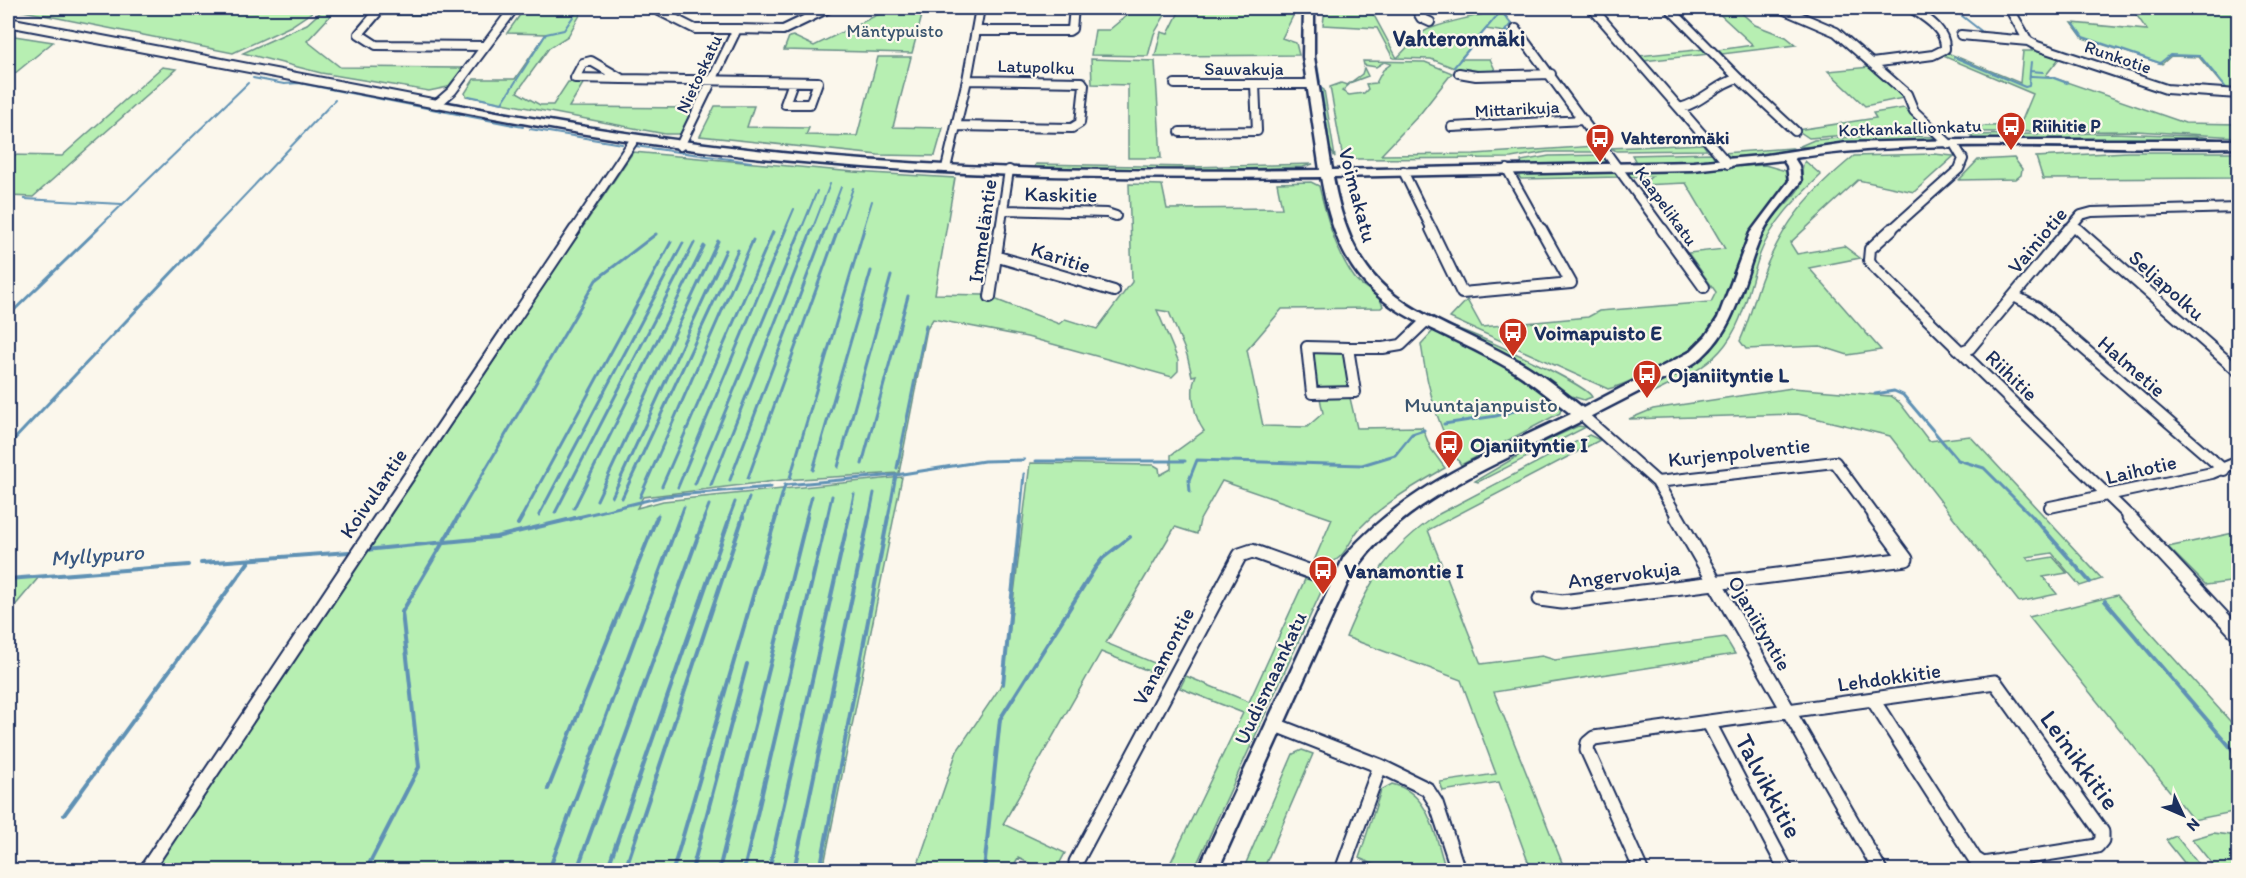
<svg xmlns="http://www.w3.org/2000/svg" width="2246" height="878" viewBox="0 0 2246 878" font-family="Itim,sans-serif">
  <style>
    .green { fill: #b7efb2; stroke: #698f88; stroke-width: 1.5 }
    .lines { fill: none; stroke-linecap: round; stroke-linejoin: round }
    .stream-far2 { stroke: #5f91b4; stroke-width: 2 }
    .stream-far1 { stroke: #5f91b4; stroke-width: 3 }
    .stream { stroke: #5f91b4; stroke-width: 4 }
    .street-far2-casing { stroke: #1b2f5e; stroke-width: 12 }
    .street-far1-casing { stroke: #1b2f5e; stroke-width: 14 }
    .street-casing { stroke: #1b2f5e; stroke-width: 17 }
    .secondary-casing { stroke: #1b2f5e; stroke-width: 5 }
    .street-far2 { stroke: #fbf7ec; stroke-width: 8 }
    .street-far1 { stroke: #fbf7ec; stroke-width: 10 }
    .street { stroke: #fbf7ec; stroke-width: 13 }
    .secondary { fill: #fbf7ec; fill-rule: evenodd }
    .labels { text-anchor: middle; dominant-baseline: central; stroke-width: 4.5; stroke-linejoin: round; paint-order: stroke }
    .far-park-label { font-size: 18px; fill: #3a556f; stroke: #fbf7ec }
    .far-street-label { font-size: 18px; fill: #1b2f5e; stroke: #fbf7ec }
    .far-poi-label { font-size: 18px; font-weight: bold; fill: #1b2f5e; stroke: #fbf7ec; text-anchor: start }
    .street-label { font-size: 21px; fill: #1b2f5e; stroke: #fbf7ec }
    .poi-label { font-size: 21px; font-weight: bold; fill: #1b2f5e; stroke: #fbf7ec; text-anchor: start }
    .park-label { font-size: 21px; fill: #3a556f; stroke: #fbf7ec }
    .far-district-label { font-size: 22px; font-weight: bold; fill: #1b2f5e; stroke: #fbf7ec }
    .water-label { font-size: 22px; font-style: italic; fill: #385882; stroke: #fbf7ec }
    .near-street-label { font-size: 26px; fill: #1b2f5e; stroke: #fbf7ec }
  </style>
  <rect width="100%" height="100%" fill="#fbf7ec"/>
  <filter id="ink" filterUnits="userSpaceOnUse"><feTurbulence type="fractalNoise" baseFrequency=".0167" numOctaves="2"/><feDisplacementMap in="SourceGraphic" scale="12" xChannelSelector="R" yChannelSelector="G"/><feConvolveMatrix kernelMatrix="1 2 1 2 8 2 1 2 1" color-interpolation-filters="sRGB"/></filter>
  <g filter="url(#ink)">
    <path class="green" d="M8 8H318L291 26 233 53Z
      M325 8H339L337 10H374L372 14H332L307 41 340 67 463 68 448 87 429 91 321 73 243 53 307 24Z
      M424 8H461L456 15H382L383 12H421Z
      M525 8H584L568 36 549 48 517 92 540 105H553L568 82H584L569 107 695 108 681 134H665L466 96 465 93 474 79H515L546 34 507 33Z
      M891 8H924L912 53 784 50 789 37 793 36 814 46Z
      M1132 8H1169L1154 34 1148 56 1091 55 1095 30H1109L1132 11Z
      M1181 8H1297L1282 38 1296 43 1299 55 1155 56 1161 32 1168 34Z
      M1325 8H1370L1397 58C1406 49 1415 38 1425 31 1435 25 1489 12 1502 11L1512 24 1505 32 1486 29 1460 59H1490L1496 72 1457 69 1431 59 1393 58 1377 28 1323 25Z
      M1713 8H1736L1755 25 1786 37 1796 45 1722 54 1718 50 1753 45Z
      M2112 8H2238V92H2228L2199 57 2171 56 2162 64 2083 38 2072 23 2147 30 2133 10Z
      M8 35 53 42 8 79Z
      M2028 44 2061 56 2046 75 2185 123 2238 124V137L2136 131 1974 132 1961 127 2020 125 2033 94 1943 56 1948 53 2020 83 2023 51H2032Z
      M1705 49 1710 54 1643 61 1638 56Z
      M878 57H911L893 127 943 128 935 156 878 155 700 136 715 106H754L747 127 809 128 806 135 857 136Z
      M1091 59 1155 61 1161 158H1128V85L1092 84Z
      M1363 61 1425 62 1452 73 1420 114 1381 155 1474 154 1596 146 1599 152H1547L1511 158 1355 159 1342 153 1330 87 1341 83 1347 85 1362 74 1364 68 1368 76 1352 82 1342 91 1349 95 1364 93 1368 89 1366 84 1376 83 1383 70 1391 64 1384 62 1376 67 1364 65Z
      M162 67 176 69 33 197 8 196V155L62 156Z
      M1870 67 1901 94 1903 98 1865 106 1828 71Z
      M1321 88 1324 90 1335 157 1328 146 1319 89Z
      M1904 108 1934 133 1885 132 1809 138 1797 130 1876 118 1873 113Z
      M2113 133 2195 136 2238 141 1975 140 1970 135Z
      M1880 135 1937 137 1927 141 1798 147 1814 140Z
      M1703 144 1707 150 1616 151 1611 148Z
      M1792 148 1794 149 1736 159 1723 153Z
      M633 152 854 172 955 178 935 294 984 295 1059 324 1065 319 1097 329 1132 282 1129 184 1162 185 1167 209 1282 208 1277 183 1311 182 1319 186C1327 218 1335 250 1354 277 1362 289 1377 290 1383 306L1381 308 1282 309 1247 350 1263 426 1307 427 1323 413 1320 398H1350L1357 428 1422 427 1431 449 1445 468C1416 485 1385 502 1361 527 1351 537 1348 552 1336 560 1329 565 1321 563 1314 561L1332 519 1222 481 1200 520 1197 534 1175 527 1106 643 1164 667 1159 675 1101 652 1003 824 1065 853 1056 870H1044L1018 858 1011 870H916L957 751 999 689 1004 676 1030 463 1154 465 1159 468 1160 475 1171 469V455L1204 431C1194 417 1189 391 1196 375L1192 376 1187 355 1169 312 1157 310 1178 360V371L1172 377 1027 337 933 319 927 329 899 473 783 480 643 497 637 508 663 501 902 477 823 870H154Z
      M2127 152H2238V178L2043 179 2036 157Z
      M1712 153 1715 160 1711 162 1637 164 1632 155Z
      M1934 154 1954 156 1914 192 1858 180 1790 243 1797 254 1844 246 1860 258 1809 268 1881 350 1848 355 1820 346 1746 349 1740 341C1749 321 1754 300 1761 280 1781 224 1809 193 1854 156Z
      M1605 155 1607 161 1600 164 1522 165 1521 161 1549 156Z
      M2014 158 2022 169 2021 175 2016 179 1959 180 1978 160Z
      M1805 161 1821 175C1797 198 1772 222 1760 254 1748 287 1745 324 1720 351 1702 371 1675 382 1651 394L1649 393C1669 371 1700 365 1719 341 1743 309 1747 265 1765 230 1774 213 1790 203 1800 187 1805 179 1799 169 1805 161Z
      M1036 164 1191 167 1313 164 1303 167 1206 170 1034 167Z
      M1765 165 1786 171 1787 183C1775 201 1759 215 1749 234 1716 301 1730 339 1650 372 1636 378 1622 386 1608 389L1450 318 1467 300 1482 327 1588 317 1599 311 1711 302 1716 292 1688 253 1725 249 1686 183 1642 185 1652 176 1630 177 1629 173 1632 171Z
      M1614 172 1619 177 1521 179 1517 174Z
      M1441 324C1459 325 1587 384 1592 397L1584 400 1571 396Z
      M1433 331C1476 351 1530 369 1561 406L1560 413 1461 465C1438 431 1427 386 1421 344Z
      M1312 350H1342L1350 389 1317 388Z
      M1792 388 1890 396 1900 403 1929 441 1970 436 2102 579 2080 586 2052 553 2026 557 2029 561 2053 557 2067 573 2043 577 2057 594 2019 602 1890 436 1798 414 1629 419 1653 409Z
      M1578 426 1586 427 1478 482 1475 481 1535 446Z
      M1589 435 1600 440 1428 530 1481 664 1542 656 1555 660 1725 637 1735 654 1494 692 1565 870H1531L1499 782 1443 791 1440 782 1496 774 1461 680 1346 637C1369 581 1388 548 1439 514Z
      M2238 532V581L2206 585 2168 547Z
      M1307 575 1321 585V592L1194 870H1167L1243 713 1180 688 1186 676 1249 702Z
      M39 577 8 614V579Z
      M2117 595 2238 730V811L2193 820 2029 617Z
      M1302 750 1313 754 1263 870H1243L1293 754Z
      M1392 784C1431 793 1435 837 1446 870H1386L1359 858 1381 790Z
      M2213 833 2238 836V870H2217L2192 839Z
      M2176 836 2203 870H2190L2166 840Z"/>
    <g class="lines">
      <path class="stream-far2" d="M1952 8 1985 34
        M2074 24 2083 37 2160 63 2170 55 2200 56 2226 88
        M2238 52 2233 60 2238 67
        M1954 57 2025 87 2029 86 2030 71 2043 72
        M1317 65 1320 82
        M1454 67 1501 11 1511 24 1505 31 1517 34
        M2030 71 2031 62
        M2031 76 2051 77 2067 83
        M253 78 284 84 299 83 523 127
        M1321 88 1328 135
        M469 96 502 103 546 34 564 30 579 8
        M530 129 622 144
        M635 146 751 162
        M8 198 12 199
        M24 199 122 204
        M96 230 248 83
        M212 230 335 100
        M785 230 794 209
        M801 230 817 191
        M812 230 830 184
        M825 230 841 187
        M838 230 853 188
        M863 230 872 201"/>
      <path class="stream-far1" d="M8 316 98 229
        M1875 394 1894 391 1903 395 1958 460 1984 468 2034 518
        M1444 424 1496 416 1544 403 1556 406
        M8 446 213 229
        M1036 461H1185
        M862 464 908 296
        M838 467 891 276
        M897 468 926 325
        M813 470 871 271
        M748 478 838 229
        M790 478 864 229
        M730 480 825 229
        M695 484 801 229
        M711 485 812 229
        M662 486 773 232
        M678 487 786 229
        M1190 492 1189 480 1197 460 1362 465 1395 455 1412 434 1424 430
        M612 497 726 250
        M640 497 753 240
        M622 498 738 250
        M597 500 718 241
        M574 508 704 246
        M555 513 694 243
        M539 515 683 243
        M457 518 596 280 656 234
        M521 518 671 242
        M574 518 665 496 771 487
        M657 518 658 515
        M680 518 684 507
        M704 518 709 505
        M729 518 735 502
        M742 518 749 498
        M775 518 785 485 896 475 984 461 1024 460
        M806 518 812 496
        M827 518 832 496
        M849 518 854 494
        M869 518 874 493
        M888 518 896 475
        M1020 518 1024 474"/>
      <path class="stream" d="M2033 517 2090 582
        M518 524 522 517
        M365 550 496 537 580 517
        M201 563 349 552
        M8 579 189 565
        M2105 601 2238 756
        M1003 684 1020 517
        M548 789 657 517
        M64 815 250 560
        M366 870 419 767 402 612 458 517
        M549 870 680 517
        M577 870 705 517
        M607 870 730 517
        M625 870 743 517
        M673 870 776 517
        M692 870 747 664
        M719 870 807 517
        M744 870 827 517
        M769 870 849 517
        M794 870 869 517
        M820 870 888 517
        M984 870 1000 719 1095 568 1103 558 1130 537"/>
      <g class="street-far2-casing">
        <path id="street-far2" d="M381 8 359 34 376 45 485 46
          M653 8 695 29H737L680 146
          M1415 8 1421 18 1430 22
          M1592 8 1728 164
          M1669 8 1738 78C1716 84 1702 103 1680 108
          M1780 8 1836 32 1907 94 1914 111 1949 144
          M2009 8 2028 41 2037 46 2166 89 2238 94
          M8 22 437 104 452 91 514 8
          M737 29 783 30 829 8
          M1516 29 1663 230
          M976 31H1069L1072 29 1074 8
          M1961 35 2028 41
          M591 61 622 79 575 78 583 63Z
          M1872 63 1933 55 1945 49C1946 29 1926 18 1911 8
          M1459 73 1476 76 1551 74
          M1738 78 1795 131
          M622 79 818 82 810 104H785L793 82
          M1175 84H1313
          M957 126 1072 128 1080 123 1084 85 1082 82 967 80
          M1452 127 1584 120
          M1180 132 1257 131 1255 84
          M946 168 967 80 980 8
          M1507 169 1541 230
          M1403 171 1432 230
          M1004 210 1107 213 1116 216
          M2073 225 2079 230
          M574 230 634 140
          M1000 230 1009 170
          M1891 230 1959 169 1963 159 1954 144
          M2068 230 2081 215 2092 212 2238 208"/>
      </g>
      <g class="street-far1-casing">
        <path id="street-far1" d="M1431 229 1462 293 1571 283 1541 229
          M1662 229 1704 287
          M1892 229 1870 249 1869 260 1872 265 2131 518
          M2077 229 2238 371
          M998 257 1114 291
          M2014 296 2037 308 2224 470
          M990 297 1000 229
          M1307 347 1348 348 1355 392 1312 393Z
          M1348 348H1383L1401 345 1425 322
          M1962 351 1970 348 2069 229
          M1582 415 1657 482 1678 518
          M1657 482 1835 462 1876 518
          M2050 507 2212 473 2238 462
          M381 518 575 229"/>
      </g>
      <g class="street-casing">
        <path id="street" d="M1677 517 1880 870
          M2129 517 2238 634
          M1540 599 1562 602 1906 559 1875 517
          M1709 723 1786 870
          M1273 724 1380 766 1427 789 1436 803 1458 870
          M146 870 382 517
          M1077 870 1076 862 1240 555 1252 551 1339 582
          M1342 870 1380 766
          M1641 870 1587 750 1588 743 1594 738 1995 682 2102 832V840L2097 846 1983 864 1975 859 1873 700"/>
      </g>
      <g class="secondary-casing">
        <path id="secondary" d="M1304 8H1314V57L1332 170 1693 162 1760 156 1846 143 1961 140H2238V147C2091 151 1940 136 1794 158L1799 166 1801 181C1789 198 1769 217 1761 236 1743 278 1738 325 1702 357 1685 372 1658 381 1638 392 1603 410 1568 428 1533 445 1465 479 1385 514 1347 584L1218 870H1198L1344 557C1404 487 1490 453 1571 414 1552 399 1533 383 1512 370 1409 310 1345 315 1321 177 1152 179 982 178 814 163 687 152 562 132 437 107L431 104 437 101C562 125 687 144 813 156 982 171 1151 172 1320 170L1303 57ZM1783 160 1787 166 1789 181 1750 233 1718 318 1706 336 1690 352 1583 408C1563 392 1543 375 1520 362 1419 306 1357 308 1333 177L1693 170Z"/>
      </g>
      <use href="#street-far2" class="street-far2"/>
      <use href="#street-far1" class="street-far1"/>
      <use href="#street" class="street"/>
      <use href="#secondary" class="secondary"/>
    </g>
  </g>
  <defs>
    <g id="bus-pin" transform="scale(1.5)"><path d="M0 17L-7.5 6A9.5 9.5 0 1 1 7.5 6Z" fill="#c8321e" stroke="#fbf7ec"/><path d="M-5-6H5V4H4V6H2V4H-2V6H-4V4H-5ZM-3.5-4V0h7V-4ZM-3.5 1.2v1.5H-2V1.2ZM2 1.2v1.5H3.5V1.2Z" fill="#fff"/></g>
  </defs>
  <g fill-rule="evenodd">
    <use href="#bus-pin" x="2011" y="126"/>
    <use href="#bus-pin" x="1600" y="138"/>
    <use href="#bus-pin" x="1513" y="332"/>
    <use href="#bus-pin" x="1647" y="374"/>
    <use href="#bus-pin" x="1449" y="444"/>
    <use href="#bus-pin" x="1323" y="570"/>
  </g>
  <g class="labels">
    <g class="far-park-label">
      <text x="895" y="31">Mäntypuisto</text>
    </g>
    <g class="far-street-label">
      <text transform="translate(2118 57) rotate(19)">Runkotie</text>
      <text transform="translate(1036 67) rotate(2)">Latupolku</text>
      <text x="1244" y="69">Sauvakuja</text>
      <text transform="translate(699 74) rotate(-65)">Nietoskatu</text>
      <text transform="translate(1517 109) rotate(-3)">Mittarikuja</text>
      <text transform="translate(1910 128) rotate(-2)">Kotkankallionkatu</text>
      <text transform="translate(1666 206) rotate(54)">Kaapelikatu</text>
    </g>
    <g class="far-poi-label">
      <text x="2032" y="126">Riihitie P</text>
      <text x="1621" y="138">Vahteronmäki</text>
    </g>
    <g class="street-label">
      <text transform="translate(1061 194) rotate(1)">Kaskitie</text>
      <text transform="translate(1358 195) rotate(75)">Voimakatu</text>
      <text transform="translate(982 231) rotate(-82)">Immeläntie</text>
      <text transform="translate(2037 240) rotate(-50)">Vainiotie</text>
      <text transform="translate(1061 257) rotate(18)">Karitie</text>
      <text transform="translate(2167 285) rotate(42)">Seljapolku</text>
      <text transform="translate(2132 366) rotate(41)">Halmetie</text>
      <text transform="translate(2012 375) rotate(44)">Riihitie</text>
      <text transform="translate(1739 452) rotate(-6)">Kurjenpolventie</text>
      <text transform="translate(2141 469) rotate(-13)">Laihotie</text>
      <text transform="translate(373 493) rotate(-56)">Koivulantie</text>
      <text transform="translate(1624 574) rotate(-7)">Angervokuja</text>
      <text transform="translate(1760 623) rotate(60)">Ojaniityntie</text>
      <text transform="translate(1163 656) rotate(-62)">Vanamontie</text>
      <text transform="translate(1889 677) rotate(-8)">Lehdokkitie</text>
      <text transform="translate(1270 678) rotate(-65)">Uudismaankatu</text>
    </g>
    <g class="poi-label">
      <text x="1534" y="332">Voimapuisto E</text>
      <text x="1668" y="374">Ojaniityntie L</text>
      <text x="1470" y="444">Ojaniityntie I</text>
      <text x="1344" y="570">Vanamontie I</text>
    </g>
    <g class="park-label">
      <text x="1481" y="404">Muuntajanpuisto</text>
    </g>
    <g class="far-district-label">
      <text x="1459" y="38">Vahteronmäki</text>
    </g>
    <g class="water-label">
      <text transform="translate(97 555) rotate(-4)">Myllypuro</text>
    </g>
    <g class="near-street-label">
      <text transform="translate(2080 760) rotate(54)">Leinikkitie</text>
      <text transform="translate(1769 786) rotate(62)">Talvikkitie</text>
    </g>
  </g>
  <rect width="2246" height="878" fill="none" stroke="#fbf7ec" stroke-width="30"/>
  <rect x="15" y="15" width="2216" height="848" fill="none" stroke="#1b2f5e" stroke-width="2" filter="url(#ink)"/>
  <g transform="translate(2183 815) rotate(134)" stroke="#fbf7ec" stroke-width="4.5" paint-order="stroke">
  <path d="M0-4.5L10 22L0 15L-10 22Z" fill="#1b2f5e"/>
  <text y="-9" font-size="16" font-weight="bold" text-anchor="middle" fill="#1b2f5e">N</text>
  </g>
</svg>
